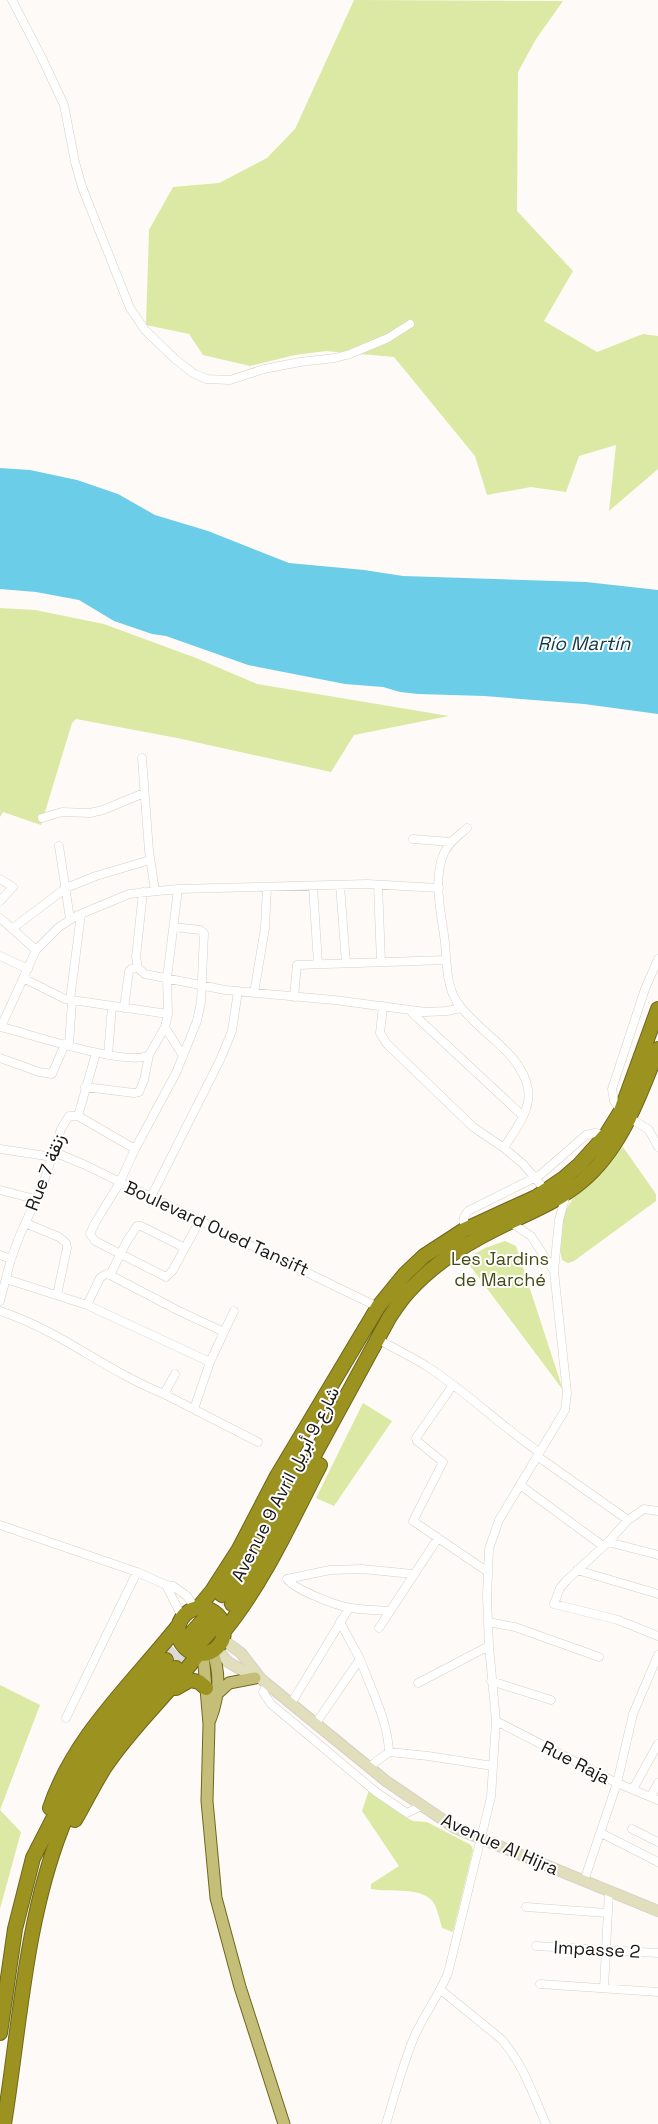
<svg xmlns="http://www.w3.org/2000/svg" width="658" height="2124" viewBox="0 0 658 2124" font-family="'Space Grotesk',Vazirmatn,sans-serif">
  <style>
    .green { fill: #dce9a4 }
    .water { fill: #6ccde8 }
    .lines { fill: none; stroke-linecap: round; stroke-linejoin: round }
    .highway-tunnel { stroke: #dcd8d5; stroke-width: 14; stroke-dasharray: 14 7; stroke-linecap: butt }
    .street-casing { stroke: #d8cfc6; stroke-width: 9 }
    .secondary-casing { stroke: #d8cfc6; stroke-width: 12 }
    .primary-casing { stroke: #6e671b; stroke-width: 13 }
    .highway-casing { stroke: #6e671b; stroke-width: 16 }
    .street { stroke: #fff; stroke-width: 8 }
    .secondary { stroke: #e1debc; stroke-width: 10 }
    .primary { stroke: #c4be79; stroke-width: 11 }
    .highway { stroke: #9c921f; stroke-width: 14 }
    .labels { text-anchor: middle; dominant-baseline: central; stroke-width: 4; stroke-linejoin: round; paint-order: stroke }
    .street-label { font-size: 18px; fill: #1a1613; stroke: #fff }
    .park-label { font-size: 18px; fill: #444b14; stroke: #fff }
    .water-label { font-size: 19px; font-style: italic; fill: #0c3a46; stroke: #fff }
  </style>
  <rect width="100%" height="100%" fill="#fefaf7"/>
  <path class="green" d="M354 0 563 1 536 39 518 72 517 211 573 271 544 321 597 352 643 334 658 336V469L609 511 616 445 579 456 566 492 531 487 487 495 475 456 394 357 326 351 295 355 250 366 203 355 189 334 146 325 149 230 173 187 219 183 267 158 295 129Z
    M0 608 35 610 104 624 196 658 257 684 449 716 354 735 331 772 177 738 76 719 72 723 41 825 3 812 0 817Z
    M623 1147 656 1194V1201L574 1261 568 1263 562 1260C549 1202 590 1184 623 1147Z
    M505 1241 516 1246 563 1390 465 1259 485 1248Z
    M363 1403 392 1421 334 1506 316 1498Z
    M0 1685 40 1705 0 1810 21 1832 0 1909Z
    M370 1787 405 1817 413 1821 427 1822 471 1845 473 1850 453 1932 442 1928C440 1921 438 1912 435 1905 425 1885 389 1893 371 1889V1884L399 1866 362 1811Z"/>
  <path class="water" d="M0 468 30 470 77 480 118 494 155 515 208 531 289 563 364 570 403 576 586 582 658 590V714L584 704 484 696 418 694 400 692 383 687 345 684 248 665 166 636 152 634 114 621 79 600 36 592 0 589Z"/>
  <g class="lines">
    <path class="highway-tunnel" d="M205 1618 222 1595
      M215 1626 232 1604
      M166 1660 187 1638
      M176 1668 197 1646"/>
    <g class="street-casing">
      <path id="street" d="M12 0 41 56 64 105 75 162 82 187 130 308 145 330 175 359 193 373 206 379 230 380 264 369 300 362 335 358 350 354 388 338 410 324
        M142 758 149 851 155 891
        M42 818 62 812 90 813 103 810 144 793
        M467 828C458 836 449 842 444 853 432 881 442 915 445 943 447 963 446 985 457 1002 477 1032 521 1051 528 1089 532 1110 514 1131 504 1148
        M413 839 451 842
        M59 846 70 919
        M0 879 13 887 0 901
        M340 885 346 963
        M378 885 381 962
        M313 886 318 964
        M178 889 167 978 168 1014 165 1027 183 1056
        M143 892 136 957 138 968 145 974 225 990 334 1000 426 1012 447 1011 461 1008
        M0 918 36 950 1 1027C27 1033 129 1068 149 1055L165 1027
        M174 927 200 930 204 933 201 1002 197 1021 176 1073 135 1149 120 1182 95 1223 90 1234 95 1241 166 1277 173 1270 200 1220
        M13 928 66 888 96 876 150 860
        M36 950 59 927 76 916 129 894 178 889 367 884 439 888
        M0 956 28 969
        M23 978 65 999 168 1014
        M254 993 265 928 267 887
        M294 997 297 965 446 960
        M70 1000 81 914
        M383 1006 380 1033 387 1044 473 1127 504 1148 523 1164 546 1191
        M124 1008 129 971 131 969 138 968
        M409 1010 523 1116
        M69 1045 72 1001
        M108 1055 112 1006
        M0 1058 39 1072 52 1074 65 1044
        M85 1087 134 1093 139 1092 144 1080 149 1055
        M621 1111 614 1101 612 1089 645 989 658 959
        M78 1116 135 1149
        M630 1118 649 1130 658 1147
        M0 1149 53 1157
        M54 1152 83 1164 378 1307
        M0 1190 35 1199
        M151 1197 220 1060 232 1031 238 991
        M510 1222 531 1236 554 1271
        M25 1223 59 1237 66 1243 67 1248 57 1295
        M464 1230V1217L468 1211 540 1175 586 1135 595 1133 606 1135
        M0 1255 11 1259
        M110 1275 127 1241 137 1226H141L185 1248
        M6 1279 87 1305 210 1362 194 1409
        M0 1301 11 1259 20 1235 43 1184 61 1129 69 1116H78L96 1053
        M87 1305 100 1278 106 1274 110 1275 177 1310 224 1332 210 1362
        M0 1311C61 1331 106 1371 164 1394L175 1374
        M224 1332 234 1311
        M377 1339C394 1348 412 1357 428 1367 468 1393 501 1426 539 1452
        M453 1385 416 1438 417 1441 443 1462 413 1521 488 1572
        M164 1394 258 1442
        M537 1456 628 1520
        M520 1485 603 1546
        M658 1511 644 1509 628 1520 608 1542 566 1581 560 1588 554 1604 618 1620 658 1636
        M0 1525 137 1572 166 1585 173 1586 187 1596 195 1608
        M608 1542 658 1555
        M577 1570 658 1594
        M166 1585 182 1617
        M390 1611C377 1610 363 1610 351 1608 337 1606 295 1590 287 1579L330 1570 362 1569 413 1574
        M488 1622 515 1627 599 1657
        M379 1628 438 1538
        M360 1659C371 1689 388 1721 389 1752L369 1767
        M491 1681 551 1700
        M418 1683 489 1646
        M267 1684 263 1692 271 1704 376 1792 407 1813 421 1806
        M292 1702 349 1608
        M66 1718 137 1572
        M496 1721 617 1783 658 1800
        M316 1723 360 1659 340 1622
        M389 1752 428 1756 493 1766
        M633 1789 658 1744
        M651 1796 658 1783
        M632 1829 658 1842
        M601 1833 658 1862
        M584 1881 617 1783 633 1714 658 1655
        M526 1907 607 1913
        M536 1946 658 1953
        M540 1984 658 1992
        M604 1988 609 1891
        M441 1990 501 2039C523 2063 533 2095 546 2124
        M386 2124C395 2094 403 2063 415 2035 425 2013 439 1995 448 1973L491 1797 496 1721 489 1646 487 1596 489 1549 499 1520 565 1410 567 1393 554 1271 559 1220 566 1195"/>
    </g>
    <g class="secondary-casing">
      <path id="secondary" d="M222 1639 241 1653 261 1679 386 1781 455 1828 658 1911
        M216 1648 228 1662 255 1678"/>
    </g>
    <g class="primary-casing">
      <path id="primary" d="M203 1653 209 1724 207 1801 216 1898 240 1987 284 2124
        M217 1694 229 1683 255 1678
        M210 1720C219 1697 221 1673 212 1650"/>
    </g>
    <g class="highway-casing">
      <path id="highway" d="M222 1595 258 1536 297 1459
        M232 1604 255 1564 389 1318C395 1309 401 1299 409 1291 438 1259 474 1239 512 1221 535 1210 561 1199 581 1182 622 1148 639 1096 658 1049
        M198 1608 212 1591 239 1549 277 1476 378 1307 405 1274 424 1256 464 1230 536 1197 564 1178 579 1165 606 1135 621 1111 658 1009
        M178 1631a23 23 0 1 1 46 0a23 23 0 1 1-46 0Z
        M224 1631C264 1582 291 1521 320 1465
        M187 1638 205 1618
        M197 1646 215 1626
        M176 1688 190 1680 199 1682 206 1688
        M50 1808C74 1736 132 1684 178 1626
        M75 1820C85 1803 94 1784 105 1767 132 1726 170 1693 199 1653
        M0 2033 15 1929 33 1858 79 1768 114 1718 166 1660
        M4 2124C20 2025 25 1921 62 1827 86 1767 130 1713 176 1668"/>
    </g>
    <use href="#street" class="street"/>
    <use href="#secondary" class="secondary"/>
    <use href="#primary" class="primary"/>
    <use href="#highway" class="highway"/>
  </g>
  <g class="labels">
    <g class="street-label">
      <text transform="translate(45 1172) rotate(-69)">Rue 7 زنقة</text>
      <text transform="translate(217 1228) rotate(25)">Boulevard Oued Tansift</text>
      <text transform="translate(285 1484) rotate(-63)">Avenue 9 Avril شارع 9 أبريل</text>
      <text transform="translate(576 1762) rotate(27)">Rue Raja</text>
      <text transform="translate(500 1844) rotate(24)">Avenue Al Hijra</text>
      <text transform="translate(597 1949) rotate(3)">Impasse 2</text>
    </g>
    <g class="park-label">
      <text x="500" y="1258">Les Jardins<tspan x="500" dy="21">de Marché</tspan></text>
    </g>
    <g class="water-label">
      <text x="584" y="643">Río Martín</text>
    </g>
  </g>
</svg>
